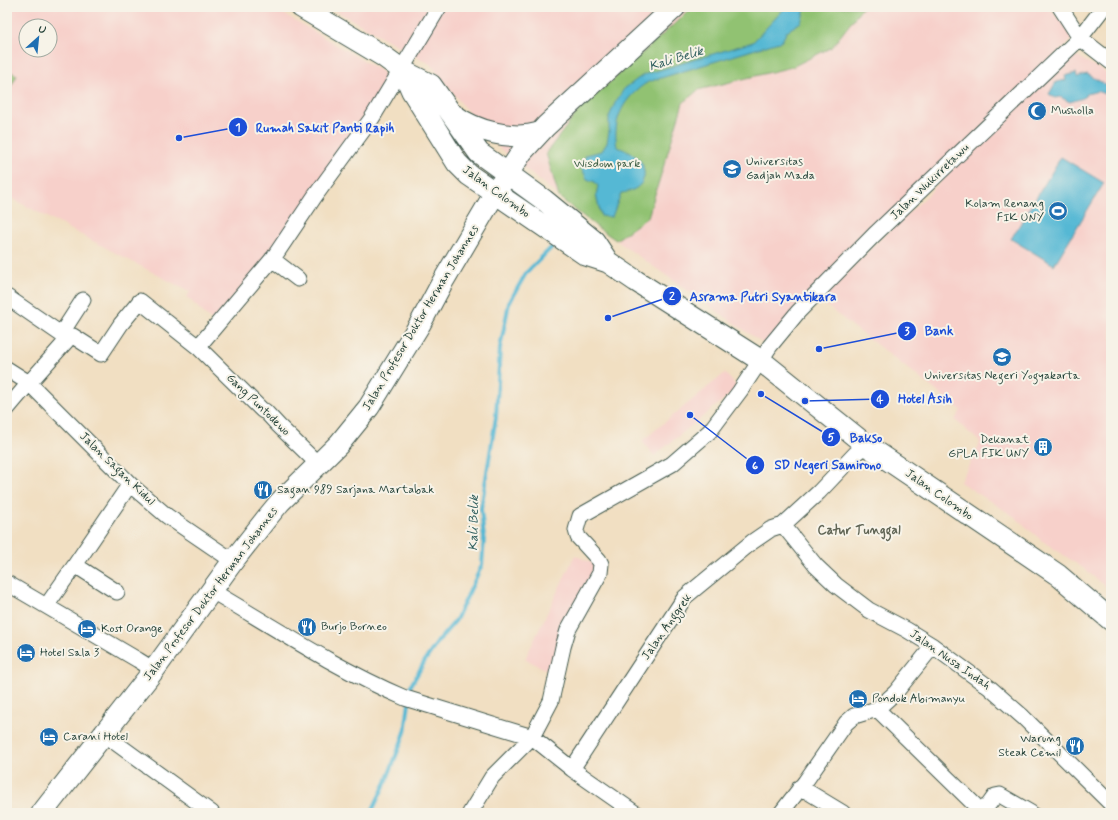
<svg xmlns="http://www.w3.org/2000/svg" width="1118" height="820" viewBox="0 0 1118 820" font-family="Mynerve,sans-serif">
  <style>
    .built { fill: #f7d0ca; fill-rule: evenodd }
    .green { fill: #91c272; stroke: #588053 }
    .water { fill: #55b8d4; stroke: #3a7a84 }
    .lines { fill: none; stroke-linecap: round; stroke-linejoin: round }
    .stream { stroke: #55b8d4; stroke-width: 4 }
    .street-casing { stroke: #3e5549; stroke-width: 17 }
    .secondary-casing { stroke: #3e5549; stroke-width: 23 }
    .street { stroke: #fff; stroke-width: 15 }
    .secondary { stroke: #fff; stroke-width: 21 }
    .labels { text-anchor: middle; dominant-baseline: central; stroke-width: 4; stroke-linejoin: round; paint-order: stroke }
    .poi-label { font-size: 12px; fill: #1f3d34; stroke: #f7f3e8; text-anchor: start }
    .park-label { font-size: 12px; fill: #3c5e44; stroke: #f7f3e8 }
    .street-label { font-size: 12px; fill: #1f3d34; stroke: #f7f3e8 }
    .water-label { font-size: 13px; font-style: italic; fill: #2c5c5c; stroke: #f7f3e8 }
    .neighbourhood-label { font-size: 13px; font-weight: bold; fill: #616656; stroke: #f7f3e8 }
    .leader { fill: none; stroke: #1d4ed8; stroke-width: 1.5 }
    .callout-dot { fill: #1d4ed8; stroke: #f7f3e8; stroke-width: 1.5 }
    .mark-label { font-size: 12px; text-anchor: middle; font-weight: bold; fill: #fff }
    .callout-label { font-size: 13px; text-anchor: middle; font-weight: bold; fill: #1d4ed8; stroke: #f7f3e8; stroke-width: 4; stroke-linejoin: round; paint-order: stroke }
  </style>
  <rect width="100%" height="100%" fill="#f7f3e8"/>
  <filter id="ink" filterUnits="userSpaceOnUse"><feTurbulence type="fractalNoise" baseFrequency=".025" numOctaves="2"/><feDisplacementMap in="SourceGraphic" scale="8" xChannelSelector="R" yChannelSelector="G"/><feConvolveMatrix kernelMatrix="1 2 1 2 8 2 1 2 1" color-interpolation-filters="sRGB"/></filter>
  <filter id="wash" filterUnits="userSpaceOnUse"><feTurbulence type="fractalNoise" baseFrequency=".012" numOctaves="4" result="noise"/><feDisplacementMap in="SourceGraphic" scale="16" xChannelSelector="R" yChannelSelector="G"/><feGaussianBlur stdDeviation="0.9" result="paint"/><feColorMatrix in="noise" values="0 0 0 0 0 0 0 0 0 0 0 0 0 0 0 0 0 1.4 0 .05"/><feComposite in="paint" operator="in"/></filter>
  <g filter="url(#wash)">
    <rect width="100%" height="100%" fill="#f1dfc2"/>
    <path class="built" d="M7 7H272L381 71 389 81 308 203 216 325 187 297 190 292 7 196ZM26 26H50V50H26Z
      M329 7H1048L1075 36 764 344 597 227 492 142 430 64Z
      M1071 56 1080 58 1111 75V591L1083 568 1041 540 1015 517 960 482 979 446 980 442 955 420 961 410 824 304V297L873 246 926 197 955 166Z
      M725 373 738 388 654 456 642 441Z
      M575 555 598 566 549 671 525 659Z"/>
    <path class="green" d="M693 7H863L832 47 792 67 698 90 683 103 648 217 616 240 597 227 559 197 546 153 579 110Z
      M7 70 17 75 7 94Z"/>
    <path class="water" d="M786 7H806L801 22 787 31 782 41 648 82C624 97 612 119 617 147 626 150 635 154 641 162 643 164 643 168 644 171 646 185 633 192 621 193L612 217 601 216 596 195 598 186 595 182 587 179 581 167 586 155 602 151 607 143 609 132V117L615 103 624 89 643 75 753 42Z
      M1076 73 1077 77 1087 74 1108 86 1104 94 1098 91 1087 94 1083 98 1070 102 1060 97 1055 98 1049 94 1056 82 1066 80 1065 76Z
      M1061 157 1104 183 1054 265 1011 239Z"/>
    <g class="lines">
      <path class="stream" d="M409 696 410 687 426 659 439 640 456 620 482 565 484 538 481 509 496 417 500 348 509 303 526 273 552 247
        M371 813 386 782 405 732 409 703"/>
    </g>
  </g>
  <g filter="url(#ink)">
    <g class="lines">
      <g class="street-casing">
        <path id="street" d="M1060 7 1080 38 1111 62
          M272 259 298 279
          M7 297 68 339
          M61 334 83 300
          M198 347 274 257 315 196 372 118 439 7
          M7 369 29 383 133 487 167 516 233 561
          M7 409 29 383 70 337 73 336 101 354 121 324 140 301 198 347 263 411H265L279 426 318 464
          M783 525 816 566 836 585 869 610 907 630 933 646 990 688 1023 717 1111 804
          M75 565 130 484
          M7 583 138 660 154 670
          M212 591C275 628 337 669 405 698L532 737 572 769
          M47 605 75 565 117 592
          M877 709 978 808C986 812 990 802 995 796L1000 795 1031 813
          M105 735 212 813
          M800 787 843 813
          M470 813 492 777 532 737 551 701 563 647 568 630 600 573 601 564 599 560 578 537 576 530 580 516 672 464 710 431 740 391 770 346 798 312 874 235 1080 38 1104 7
          M635 813 572 769 685 597 752 542 771 529 783 525 819 492 856 453 866 445
          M781 813 805 782 846 723 854 716 877 709 886 701 896 692 933 646"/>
      </g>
      <g class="secondary-casing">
        <path id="secondary" d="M301 7 383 56 405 72 431 85 479 153 544 200 594 241 608 262
          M401 70 405 75 412 91 457 163 469 175 586 255 608 262 636 281 760 360 866 445 1058 575 1111 620
          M454 115C475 131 513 141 539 133
          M42 813 154 670 233 561 266 519 280 502 339 444 369 407 420 324 442 283 495 193 522 152 546 126 675 7"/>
      </g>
      <use href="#street" class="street"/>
      <use href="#secondary" class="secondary"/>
    </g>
  </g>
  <defs>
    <g id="mosque-disc" transform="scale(1)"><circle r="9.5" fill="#1f6fb2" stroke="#f7f3e8"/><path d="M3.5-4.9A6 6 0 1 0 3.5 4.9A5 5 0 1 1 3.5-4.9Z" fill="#fff"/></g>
    <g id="university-disc" transform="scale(1)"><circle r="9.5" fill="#1f6fb2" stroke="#f7f3e8"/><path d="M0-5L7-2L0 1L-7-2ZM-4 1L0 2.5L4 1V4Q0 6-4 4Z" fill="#fff"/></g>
    <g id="stadium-disc" transform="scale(1)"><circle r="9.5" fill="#1f6fb2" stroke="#f7f3e8"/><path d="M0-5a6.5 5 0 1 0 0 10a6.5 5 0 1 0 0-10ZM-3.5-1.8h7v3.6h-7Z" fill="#fff"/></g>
    <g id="building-disc" transform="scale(1)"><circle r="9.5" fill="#1f6fb2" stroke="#f7f3e8"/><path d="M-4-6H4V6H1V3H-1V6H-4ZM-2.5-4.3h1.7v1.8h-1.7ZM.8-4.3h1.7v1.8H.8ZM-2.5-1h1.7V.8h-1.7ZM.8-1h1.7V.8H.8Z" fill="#fff"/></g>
    <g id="restaurant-disc" transform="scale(1)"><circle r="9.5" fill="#1f6fb2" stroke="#f7f3e8"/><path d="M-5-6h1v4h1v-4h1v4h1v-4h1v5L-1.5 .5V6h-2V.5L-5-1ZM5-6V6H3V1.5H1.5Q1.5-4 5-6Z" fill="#fff"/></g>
    <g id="hotel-disc" transform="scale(1)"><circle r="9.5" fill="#1f6fb2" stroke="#f7f3e8"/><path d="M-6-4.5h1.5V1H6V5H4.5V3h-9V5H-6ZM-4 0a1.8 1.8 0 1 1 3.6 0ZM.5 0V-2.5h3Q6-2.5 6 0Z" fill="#fff"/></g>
  </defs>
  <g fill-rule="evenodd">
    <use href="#mosque-disc" x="1037" y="111"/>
    <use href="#university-disc" x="732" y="169"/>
    <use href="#stadium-disc" x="1058" y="211"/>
    <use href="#university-disc" x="1002" y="357"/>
    <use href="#building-disc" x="1043" y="447"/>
    <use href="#restaurant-disc" x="263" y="490"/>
    <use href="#restaurant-disc" x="307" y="627"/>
    <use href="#hotel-disc" x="87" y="629"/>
    <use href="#hotel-disc" x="26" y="653"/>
    <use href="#hotel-disc" x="858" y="699"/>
    <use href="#hotel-disc" x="49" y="737"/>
    <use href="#restaurant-disc" x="1075" y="746"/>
  </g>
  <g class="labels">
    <g class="poi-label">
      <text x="1051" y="111">Musholla</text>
      <text x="746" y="162">Universitas<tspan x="746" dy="14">Gadjah Mada</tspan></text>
      <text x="1044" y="204" text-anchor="end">Kolam Renang<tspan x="1044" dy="14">FIK UNY</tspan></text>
      <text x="1002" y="376" text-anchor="middle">Universitas Negeri Yogyakarta</text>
      <text x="1029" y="440" text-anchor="end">Dekanat<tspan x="1029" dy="14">GPLA FIK UNY</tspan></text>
      <text x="277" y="490">Sagan 989 Sarjana Martabak</text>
      <text x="321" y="627">Burjo Borneo</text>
      <text x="101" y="629">Kost Orange</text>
      <text x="40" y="653">Hotel Sala 3</text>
      <text x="872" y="699">Pondok Abimanyu</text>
      <text x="63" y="737">Carani Hotel</text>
      <text x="1061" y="739" text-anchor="end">Warung<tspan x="1061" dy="14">Steak Cemil</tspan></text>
    </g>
    <g class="park-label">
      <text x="607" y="164">Wisdom park</text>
    </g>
    <g class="street-label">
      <text transform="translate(930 182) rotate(-44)">Jalan Wukirretawu</text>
      <text transform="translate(496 192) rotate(36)">Jalan Colombo</text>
      <text transform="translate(421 318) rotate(-59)">Jalan Profesor Doktor Herman Johannes</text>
      <text transform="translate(258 405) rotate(44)">Gang Puntodewo</text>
      <text transform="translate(117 469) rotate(44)">Jalan Sagan Kidul</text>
      <text transform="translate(939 495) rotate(35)">Jalan Colombo</text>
      <text transform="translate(211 594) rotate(-53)">Jalan Profesor Doktor Herman Johannes</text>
      <text transform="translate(667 627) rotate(-55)">Jalan Anggrek</text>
      <text transform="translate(950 660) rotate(35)">Jalan Nusa Indah</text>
    </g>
    <g class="water-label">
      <text transform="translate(676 59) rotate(-17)">Kali Belik</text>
      <text transform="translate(474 523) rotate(-89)">Kali Belik</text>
    </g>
    <g class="neighbourhood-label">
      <text x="859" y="530">Catur Tunggal</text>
    </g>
  </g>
  <path class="leader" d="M179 138L238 127M608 318L672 296M819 349L907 331M805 401L880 399M761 394L831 437M690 415L755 465"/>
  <g class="callout-dot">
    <circle cx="179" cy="138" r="4"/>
    <circle cx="608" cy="318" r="4"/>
    <circle cx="819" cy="349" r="4"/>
    <circle cx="805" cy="401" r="4"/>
    <circle cx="761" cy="394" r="4"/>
    <circle cx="690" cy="415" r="4"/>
    <circle cx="238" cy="127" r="10"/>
    <circle cx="672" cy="296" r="10"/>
    <circle cx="907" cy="331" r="10"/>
    <circle cx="880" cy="399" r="10"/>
    <circle cx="831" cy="437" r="10"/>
    <circle cx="755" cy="465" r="10"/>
  </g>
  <g class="mark-label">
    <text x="238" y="131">1</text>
    <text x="672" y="300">2</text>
    <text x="907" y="335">3</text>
    <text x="880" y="403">4</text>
    <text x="831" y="441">5</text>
    <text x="755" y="469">6</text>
  </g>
  <g class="callout-label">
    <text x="325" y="132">Rumah Sakit Panti Rapih</text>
    <text x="763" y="301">Asrama Putri Syantikara</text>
    <text x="939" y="335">Bank</text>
    <text x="925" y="403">Hotel Asih</text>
    <text x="866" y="442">Bakso</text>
    <text x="828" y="469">SD Negeri Samirono</text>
  </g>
  <rect width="1118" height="820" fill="none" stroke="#f7f3e8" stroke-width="24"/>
  <g transform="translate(38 38) rotate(27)"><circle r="19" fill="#f7f3e8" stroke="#a1aaa0"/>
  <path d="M0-3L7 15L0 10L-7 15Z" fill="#1f6fb2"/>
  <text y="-6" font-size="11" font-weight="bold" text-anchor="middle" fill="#1f3d34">U</text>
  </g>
</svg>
